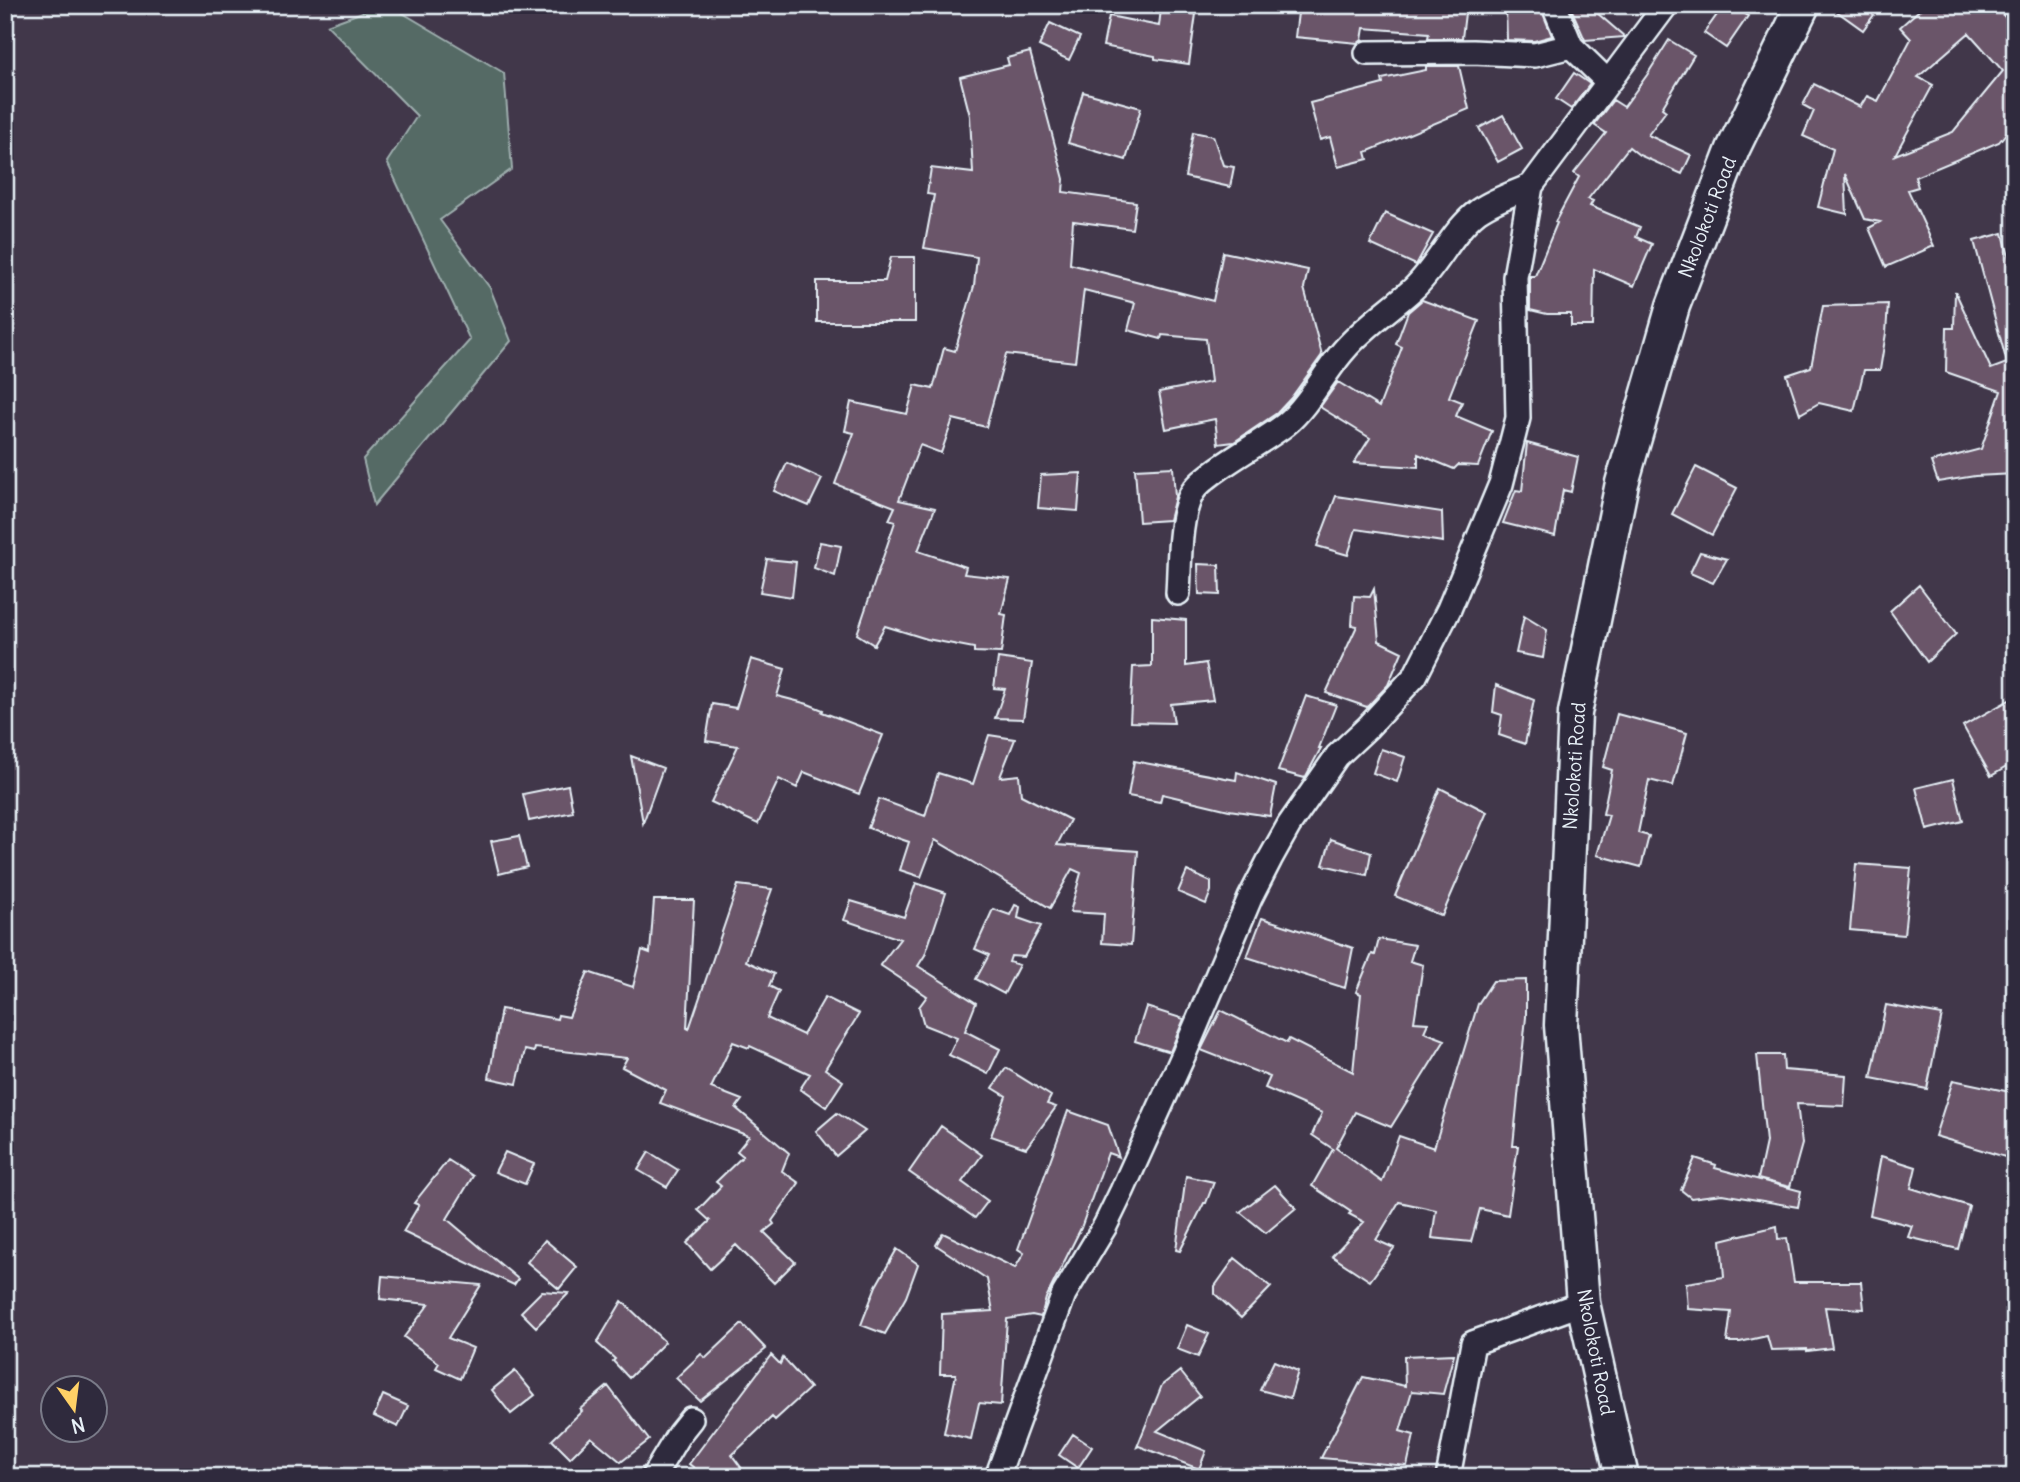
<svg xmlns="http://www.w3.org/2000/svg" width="2020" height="1482" viewBox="0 0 2020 1482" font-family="Delius,sans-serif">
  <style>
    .green { fill: #546a65; stroke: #9eaeae; stroke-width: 2 }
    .building { fill: #6b5569; stroke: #e8f1f8; stroke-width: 2; fill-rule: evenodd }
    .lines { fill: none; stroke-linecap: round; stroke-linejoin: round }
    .minor-casing { stroke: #e8f1f8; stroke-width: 28 }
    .secondary-casing { stroke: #e8f1f8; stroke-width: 37 }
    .minor { stroke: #2f2a3d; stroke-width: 23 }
    .secondary { stroke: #2f2a3d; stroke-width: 32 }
    .labels { text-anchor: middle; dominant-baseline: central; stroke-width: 5; stroke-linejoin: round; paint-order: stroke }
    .street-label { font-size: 19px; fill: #e8f1f8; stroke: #2f2a3d }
  </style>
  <rect width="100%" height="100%" fill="#41374a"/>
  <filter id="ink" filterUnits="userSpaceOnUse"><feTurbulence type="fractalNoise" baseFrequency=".0143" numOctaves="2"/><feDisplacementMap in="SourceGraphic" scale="14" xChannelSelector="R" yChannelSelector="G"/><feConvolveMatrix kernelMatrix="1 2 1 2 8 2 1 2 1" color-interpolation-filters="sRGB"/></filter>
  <g filter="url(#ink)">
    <path class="green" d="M382 5H389L504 73 512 169 440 220 490 288 511 341 374 505 363 459 470 340 387 162 417 116 327 25Z"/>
    <path class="building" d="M1299 5H1466L1462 38H1428L1429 33 1364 28 1362 40 1358 43 1295 37Z
      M1724 5H1733L1748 16 1726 48 1704 33Z
      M1828 5H1881L1863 30Z
      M1925 5H1994L2015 28V122L1999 142 1915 177 1918 187 1908 190 1934 246 1886 267 1869 228 1880 222 1865 219 1845 174 1847 214 1818 207 1833 149 1803 136 1814 111 1803 105 1814 84 1860 107 1867 96 1878 101 1911 39 1900 27ZM1969 33 2003 71 1953 132 1895 155 1933 85 1918 77Z
      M1540 6 1552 36 1534 41 1507 40 1506 7Z
      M1570 6H1589L1625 37 1585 40Z
      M1161 9 1196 14 1189 64 1155 59V56L1103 46 1109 16 1159 26Z
      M1050 23 1080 37 1069 60 1039 46Z
      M1669 40 1694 55 1662 108 1666 111 1648 135 1691 155 1682 174 1639 155 1629 147 1588 199 1593 201 1590 206 1640 227 1636 237 1652 244 1634 286 1594 269 1593 326H1571V314H1547L1530 310V276H1535L1557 223 1555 222 1579 177 1574 173 1606 133 1594 125 1613 100 1624 107 1647 75Z
      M1030 52 1064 179 1063 192 1136 202 1132 229 1073 221 1070 264 1213 301 1223 252 1308 270 1304 288 1322 355 1291 398 1277 413 1234 442 1218 444 1215 419 1166 429 1159 392 1211 382 1206 339 1162 335 1161 339 1128 330 1135 303 1084 290 1075 362 1006 354 986 427 953 419 941 453 920 445 899 500 935 508 918 551 966 567 964 574 1010 579 1001 614 1006 615 1001 653 974 652V648L927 639 885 626 874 645 857 634 895 522 889 520 895 507 835 484 854 433 845 431 851 402 907 414 915 385 933 389 944 348 955 351 974 286 977 257 924 248 934 195 927 194 931 168 973 173 970 116 960 77 1009 65 1007 58Z
      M1426 66H1459L1469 109 1366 152 1368 159 1338 167 1330 137 1320 140 1310 103 1383 84 1382 79 1426 70Z
      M1574 73 1590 84 1571 109 1556 99Z
      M1083 92 1141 108 1126 160 1068 143Z
      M1503 115 1522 149 1498 162 1479 128Z
      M1193 132 1213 136 1223 165 1234 167 1230 187 1185 177Z
      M1385 213 1433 234 1416 265 1370 244Z
      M2003 233 2010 261 2015 260V474L1975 476 1938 482 1931 462 1981 449 2001 391 1946 372 1947 328H1954L1955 291 1991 369 2007 363 1974 241Z
      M891 257H915V322H817V281H885Z
      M1422 300 1479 321 1449 397 1462 402 1456 416 1492 431 1478 466 1458 465 1454 469 1418 454V467L1354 463 1370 438 1320 407 1338 382 1379 407 1402 347 1396 344 1408 312Z
      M1888 304 1886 333 1880 370H1864L1854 411 1819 403 1800 414 1787 375 1811 367 1823 306Z
      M1527 443 1578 457 1571 492 1563 490 1555 536 1503 523 1516 490 1522 491Z
      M787 463 822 479 809 506 774 491Z
      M1173 467 1175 497 1169 520 1139 522 1135 469Z
      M1696 467 1737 488 1712 535 1672 514Z
      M1081 473 1078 511 1038 508 1041 475Z
      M1336 496 1442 512 1443 542 1356 529 1348 555 1317 546Z
      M820 542 841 546 835 576 814 568Z
      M1700 552 1727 559 1713 583 1690 573Z
      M767 559 796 562 792 597 760 592Z
      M1198 564 1219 565 1220 595 1199 594Z
      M1919 585 1956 634 1927 662 1890 611Z
      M1374 589 1379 641 1402 652 1388 685 1367 707 1326 693 1357 626 1352 625 1354 596 1370 597Z
      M1524 616 1547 630 1543 658 1516 653Z
      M1152 617 1186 620V666L1206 663 1213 700 1171 704 1174 723 1130 722 1133 667 1152 666Z
      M998 658 1032 663 1023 719 995 718 1005 689 994 688Z
      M751 659 785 669 777 696 808 704 823 710 822 712 883 735 859 794 804 772 797 788 779 779 758 824 711 802 738 746 706 741 712 704 736 708Z
      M1496 685 1534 700 1525 744 1499 735 1502 715 1493 712Z
      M1306 696 1336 705 1319 748H1321L1305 778 1278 771Z
      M2015 697V762L1991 776 1963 726Z
      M1617 714 1687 733 1673 786 1649 780 1638 833 1649 836 1641 867 1597 855 1609 815 1603 814 1612 770 1603 767Z
      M989 735 1015 739 1000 777 1019 775 1021 795 1070 820 1057 845 1138 851 1131 945 1102 943 1104 914 1070 912 1081 873 1072 869 1050 908 935 840 921 877 900 870 909 842 868 828 879 799 925 816 938 773 973 784Z
      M1381 749 1405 757 1397 782 1373 773Z
      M631 756 663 768 643 823Z
      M1134 761 1236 780 1237 772 1276 785 1270 816 1229 810 1162 794 1160 802 1128 796Z
      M1953 779 1963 821 1927 830 1916 788Z
      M568 785 573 812 529 821 523 794Z
      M1440 788 1487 812 1442 916 1395 896Z
      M519 836 527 867 499 874 491 841Z
      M1331 839 1371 853 1367 875 1323 865Z
      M1856 864 1911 868 1904 935 1850 930Z
      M1187 871 1211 882V891L1206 904 1178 892Z
      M916 883 946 893 925 955 918 966 976 1003 965 1031 1000 1049 988 1074 949 1055 957 1038 924 1025 919 1007 927 996 880 965 900 939 844 920 851 901 904 917Z
      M738 885 772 889 746 961 774 974 769 986 779 991 767 1018 803 1035 825 997 859 1014 825 1069 843 1081 826 1107 800 1089 810 1074 750 1046 749 1048 733 1042 711 1088 742 1100 736 1108 789 1153 782 1171 799 1183 772 1221 774 1224 764 1232 795 1262 774 1283 736 1245 710 1269 687 1243 710 1221 698 1210 721 1186 716 1182 743 1156 737 1151 749 1136 660 1103 666 1090 622 1067 627 1058 535 1048 534 1052 525 1050 517 1084 489 1078 501 1009 557 1019 558 1015 569 1017 588 972 633 987 642 950 650 953 654 900H694L687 1028 689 1029Z
      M1015 905 1020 907 1018 918 1041 926 1024 957 1011 956 1009 962 1019 965 1004 994 976 979 989 955 975 949 993 909 1010 915Z
      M1262 918 1353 948 1345 988 1247 957Z
      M1379 939 1415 945 1410 961 1423 965 1414 1022 1428 1023 1424 1032 1445 1040 1391 1127 1355 1112 1336 1148 1382 1182 1399 1136 1434 1148 1478 1004 1493 981 1526 980V1017L1513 1146H1518L1508 1215 1480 1209 1471 1242 1432 1238 1436 1210 1399 1202 1376 1240 1394 1248 1370 1281 1332 1256 1364 1222 1349 1214 1351 1212 1312 1186 1333 1149 1312 1135 1322 1113 1265 1088 1270 1077 1201 1050 1221 1010 1287 1043 1289 1039 1353 1072 1361 994 1356 992 1372 954 1375 955Z
      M1886 1005 1942 1015 1927 1089 1871 1078Z
      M1146 1007 1184 1019 1170 1052 1135 1041Z
      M1757 1055H1783L1784 1070 1846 1075 1844 1106 1797 1104 1802 1144 1790 1187 1758 1179 1766 1142Z
      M1006 1068 1051 1096 1047 1104 1056 1107 1026 1148 991 1136 1006 1096 993 1088Z
      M1953 1080 2015 1093V1160L1935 1136Z
      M1068 1111 1108 1125 1119 1157 1108 1153 1081 1228 1046 1298 1041 1317 1032 1315 1007 1319 1001 1405 979 1403 971 1439 944 1433 956 1374H940L942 1314 993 1311 987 1279 936 1245 943 1233 1015 1268 1024 1253 1018 1249Z
      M837 1113 865 1131 836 1156 816 1131Z
      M941 1126 982 1155 962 1182 988 1201 975 1218 909 1172Z
      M505 1152 534 1164 525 1184 495 1172Z
      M649 1152 678 1170 667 1187 638 1170Z
      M1881 1156 1916 1167 1911 1188 1969 1206 1958 1249 1908 1237 1912 1226 1870 1215Z
      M1695 1158 1716 1165 1715 1168 1801 1191 1798 1207 1722 1194 1691 1198 1681 1190Z
      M448 1160 473 1176 447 1219 518 1279 514 1285 403 1232 419 1205 414 1203Z
      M1186 1176 1214 1182 1206 1203H1204L1180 1251 1176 1250Z
      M1275 1185 1296 1208 1266 1233 1240 1212Z
      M1777 1226 1778 1239 1787 1238 1794 1282H1861L1864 1309 1825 1307 1832 1348 1807 1351V1349L1771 1350 1767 1336 1740 1342H1727L1731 1312 1688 1309 1686 1283 1724 1277 1721 1240Z
      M545 1240 577 1267 559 1289 527 1262Z
      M897 1249 918 1264 906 1297 885 1334 861 1325 876 1286Z
      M1235 1258 1271 1287 1241 1318 1215 1294V1286Z
      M382 1276 481 1285 448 1338 473 1348 460 1379 436 1368 439 1363 404 1337 429 1304 380 1299Z
      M542 1291 569 1293 536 1327 521 1312Z
      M622 1301 665 1342 629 1378 613 1361 615 1359 597 1343Z
      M742 1324 766 1349 700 1401 676 1378 701 1354 706 1358Z
      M1187 1325 1209 1334 1198 1357 1177 1349Z
      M1454 1354 1443 1394 1412 1391 1400 1431 1414 1435 1407 1466 1321 1458 1363 1377 1405 1386 1404 1356Z
      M771 1355 780 1364 783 1358 810 1388 775 1420 772 1417 732 1455 748 1477H706L689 1464Z
      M1274 1361 1298 1371 1290 1398 1260 1390Z
      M515 1371 535 1395 511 1414 492 1390Z
      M1180 1371 1200 1396 1157 1431 1206 1451 1199 1469 1139 1446 1137 1447 1162 1385Z
      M608 1386 649 1440 621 1462 591 1437 570 1458 552 1440 582 1411 580 1409Z
      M383 1395 408 1406 398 1427 374 1416Z
      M1073 1434 1092 1447 1078 1468 1059 1455Z"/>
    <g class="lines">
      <g class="minor-casing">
        <path id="minor" d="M1554 5 1571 46 1608 82
          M1367 53 1473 52 1535 55 1571 46
          M1178 593C1180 564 1178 519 1192 493 1203 473 1264 442 1286 424 1309 405 1325 371 1345 349 1365 326 1391 309 1413 289 1438 266 1451 232 1478 211 1494 200 1514 193 1531 186
          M653 1477 679 1434 691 1419
          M997 1477 1064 1294 1105 1226 1122 1191 1184 1054 1250 898 1270 859 1289 825 1337 756 1368 727 1415 676 1449 609 1501 484 1518 418 1515 277 1531 186 1666 5
          M1448 1477 1473 1343 1583 1303"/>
      </g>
      <g class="secondary-casing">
        <path id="secondary" d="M1622 1477 1583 1303 1561 1025 1575 713 1622 483 1673 306 1733 149 1803 5"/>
      </g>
      <use href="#minor" class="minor"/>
      <use href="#secondary" class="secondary"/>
    </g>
  </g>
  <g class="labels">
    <g class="street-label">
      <text transform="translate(1707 217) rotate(-69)">Nkolokoti Road</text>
      <text transform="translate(1574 766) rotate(-86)">Nkolokoti Road</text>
      <text transform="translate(1596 1352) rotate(79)">Nkolokoti Road</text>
    </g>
  </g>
  <rect width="2020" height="1482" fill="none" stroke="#2f2a3d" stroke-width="28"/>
  <rect x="14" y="14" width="1992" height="1454" fill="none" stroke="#e8f1f8" stroke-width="2.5" filter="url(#ink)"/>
  <g transform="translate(74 1409) rotate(166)"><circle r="33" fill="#2f2a3d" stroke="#797a88" stroke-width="2"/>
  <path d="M0-5L12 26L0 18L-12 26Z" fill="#ffd166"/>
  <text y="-10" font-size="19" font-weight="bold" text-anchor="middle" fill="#e8f1f8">N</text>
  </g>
</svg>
